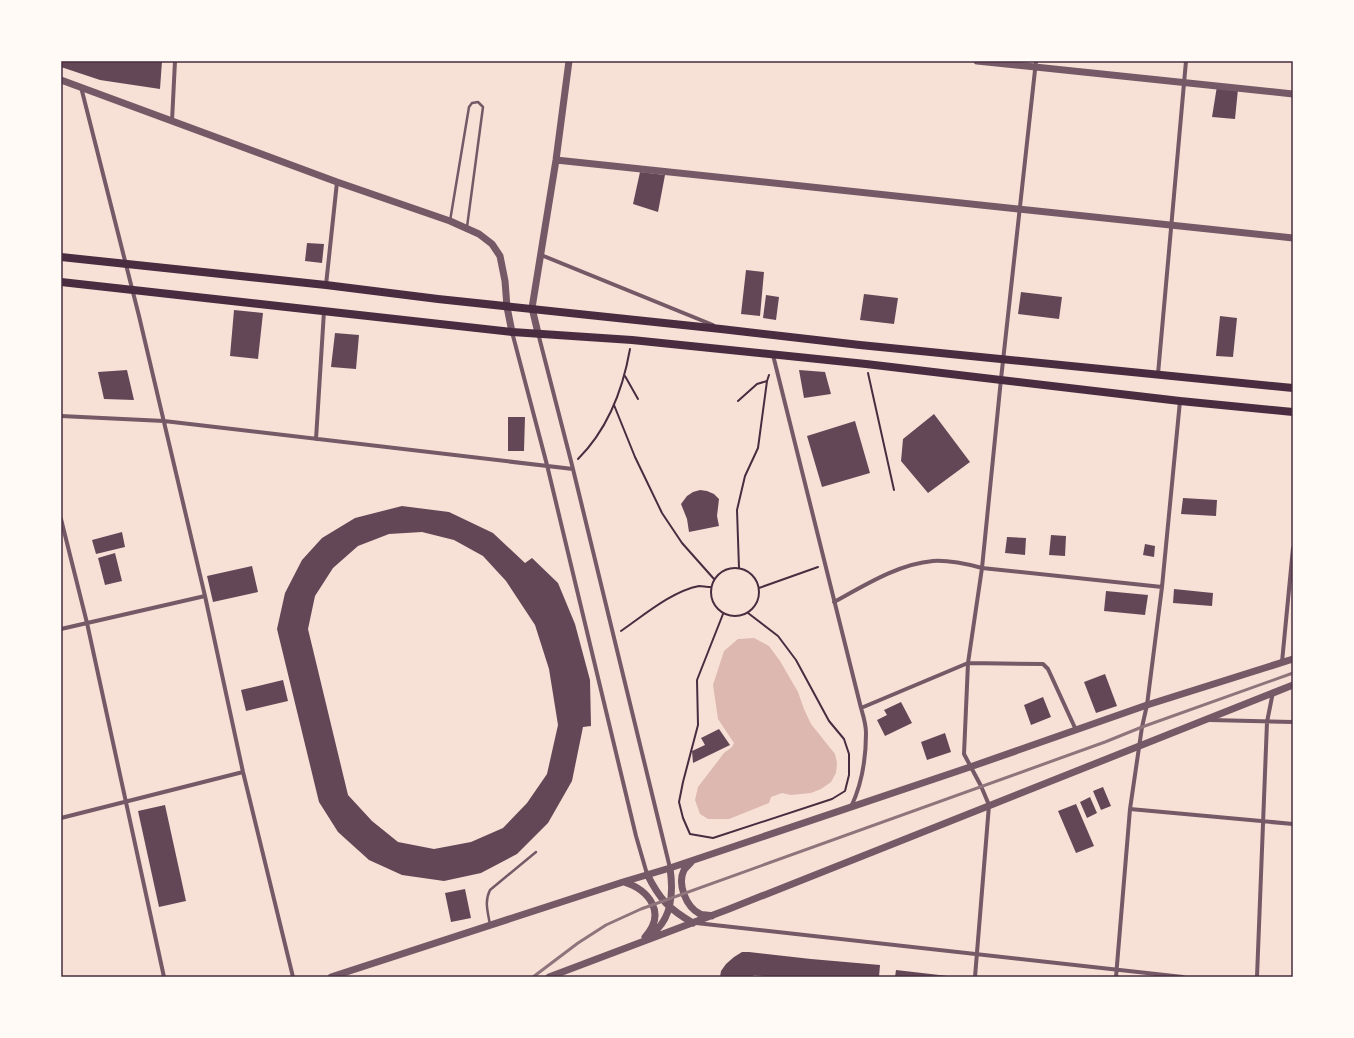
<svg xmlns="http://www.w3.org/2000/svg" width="1354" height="1038" viewBox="0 0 1354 1038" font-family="'IBM Plex Sans',sans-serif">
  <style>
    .water { fill: #dcb8b0 }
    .building { fill: #644757; fill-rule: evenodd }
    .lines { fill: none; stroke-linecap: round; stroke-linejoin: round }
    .path { stroke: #4a2c40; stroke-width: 2 }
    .service { stroke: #755966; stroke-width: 2.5 }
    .minor { stroke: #755966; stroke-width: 4 }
    .tertiary { stroke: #755966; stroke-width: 7 }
    .secondary { stroke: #4a2c40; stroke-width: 8 }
    .rail { stroke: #8f747c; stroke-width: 3 }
    .neatline { fill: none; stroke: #4a2c40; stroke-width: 1.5 }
  </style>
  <rect width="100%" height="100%" fill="#f7e1d7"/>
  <path class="water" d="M754 638 769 646 780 661 798 692 804 709 811 724 835 754 837 763 836 773 831 782 821 789 811 793 791 795 782 793 771 797 769 803 729 819H708L700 814 695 800 698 787 724 753 732 747 734 743 718 719 713 685 724 651 738 639Z"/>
  <path class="building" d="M61 61H162L160 89 100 80 61 67Z
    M1217 86 1238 89 1235 119 1212 117Z
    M640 172 665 175 658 212 633 204Z
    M307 243 324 244 322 263 305 261Z
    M746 270 764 272 760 316 741 314Z
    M1021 292 1062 297 1059 319 1018 314Z
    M864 294 898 298 894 324 860 320Z
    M766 295 779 297 776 320 763 318Z
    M234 310 263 313 258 359 230 356Z
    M1220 316 1237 318 1233 357 1216 356Z
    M335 333 359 335 356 369 331 367Z
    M127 370 134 400 104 399 98 372Z
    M799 370 825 372 831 394 804 398Z
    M934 414 970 462 928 493 901 461 903 439Z
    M508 417H525L524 451H508Z
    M855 421 870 473 822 487 807 436Z
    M700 490 707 491 714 494 719 499 717 516 719 526 689 532 687 519 681 504 687 496 693 492Z
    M1183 498 1217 500 1216 516 1181 514Z
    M402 506 449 512 493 533 525 563 532 558 558 583 575 624 590 680 591 726 583 727 572 781 548 823 517 854 481 873 444 881 402 875 369 860 338 832 319 802 277 629 285 593 302 560 322 538 355 518ZM422 532 454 540 483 556 506 581 535 625 549 669 558 725 547 774 527 803 503 828 471 842 434 849 398 842 372 821 348 795 308 629 315 596 333 568 358 546 389 534Z
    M122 532 125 547 96 554 92 540Z
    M1051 535 1066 536 1065 556 1049 555Z
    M1007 537 1026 538 1025 555 1005 553Z
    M1145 544 1155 546 1154 557 1143 555Z
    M115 553 122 581 105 585 98 558Z
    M252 566 258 592 213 602 207 576Z
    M1174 589 1213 593 1212 606 1173 603Z
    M1106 591 1148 595 1145 615 1104 611Z
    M1105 674 1117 706 1096 713 1084 682Z
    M283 680 288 701 246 711 241 690Z
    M1043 697 1051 717 1031 725 1024 705Z
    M901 702 912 723 885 736 877 720 887 715 884 710Z
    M719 729 730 745 693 763 692 751 705 745 701 738Z
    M945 733 951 752 927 760 921 742Z
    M1103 787 1111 806 1101 810 1093 791Z
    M1090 797 1097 813 1087 818 1080 802Z
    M1076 804 1094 846 1076 853 1058 811Z
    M165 805 186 901 159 907 138 811Z
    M465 889 471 918 451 922 445 893Z
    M742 952H749L811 959 880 965 879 977H775L754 975 752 977H720L721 971 726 964 734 957Z
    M896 970 948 976V977H895Z"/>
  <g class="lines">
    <path class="path" d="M868 373 894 490
      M625 376 638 399
      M738 401 757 384 767 381
      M614 405 635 457 662 513 682 543 714 579
      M578 459C608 429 623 389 630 349
      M711 592a24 24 0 1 1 48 0a24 24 0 1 1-48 0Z
      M739 568 737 510 745 476 758 448 767 381 769 375
      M759 588 818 567
      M723 614 697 680 698 725 683 782 679 802 683 818 690 834 713 838 832 799 845 791 849 775V754L844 739 829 721 796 660 778 636 748 613
      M621 631C643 616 672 591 699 586 702 586 707 587 711 587"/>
    <path class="service" d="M450 221 469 107 472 103 478 102 483 107 467 227
      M490 925C488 912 484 902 490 890L536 852"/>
    <path class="minor" d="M81 87 139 316 205 596 243 772 293 977
      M172 121 175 61
      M541 255 713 325
      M326 285 337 182
      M512 332 547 465 636 836 647 874
      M538 333 572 465 670 868
      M773 355 861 708C863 715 866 724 866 733 866 757 862 784 851 807
      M1158 374 1186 61
      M61 416 164 421 573 469
      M316 439 324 311
      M61 519 87 623 164 977
      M834 602C865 585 898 564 933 561 950 560 967 564 982 568L1162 587
      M61 629 205 596
      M1282 662 1293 548
      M861 708 968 663 1043 664 1048 669 1076 730
      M1210 720 1293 722
      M1130 809 1293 824
      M61 818 243 772
      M696 923 1183 977
      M975 977 989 805 981 786 964 754 968 663 982 568 1001 379 1036 61
      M1116 977 1130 809 1142 727 1147 705 1162 587 1180 401
      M1257 977 1267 722 1273 692"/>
    <path class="tertiary" d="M977 61 1293 94
      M61 80 337 182 450 221 479 234 492 244 500 256 505 281 507 307 512 332
      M556 160 1293 238
      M538 333 532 308 556 160 569 61
      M692 861C690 864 686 867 684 870 677 884 686 907 700 914 703 915 709 915 712 916
      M647 874C660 900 669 909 693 923
      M624 882C649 890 667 913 645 937
      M646 938C672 923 674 895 670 868
      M331 977 623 882 670 868 970 767 1147 705 1293 659
      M549 977 729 909 1293 685"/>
    <path class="secondary" d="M61 257 326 285 438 299 721 329 860 345 1293 388
      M61 282 512 332 632 340 866 364 1180 401 1293 412"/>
    <path class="rail" d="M533 977 578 943 606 925 641 909 1105 742 1142 727 1293 673"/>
  </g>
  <rect width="1354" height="1038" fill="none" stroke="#fffaf5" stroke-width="124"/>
  <rect x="62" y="62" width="1230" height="914" class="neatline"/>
</svg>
